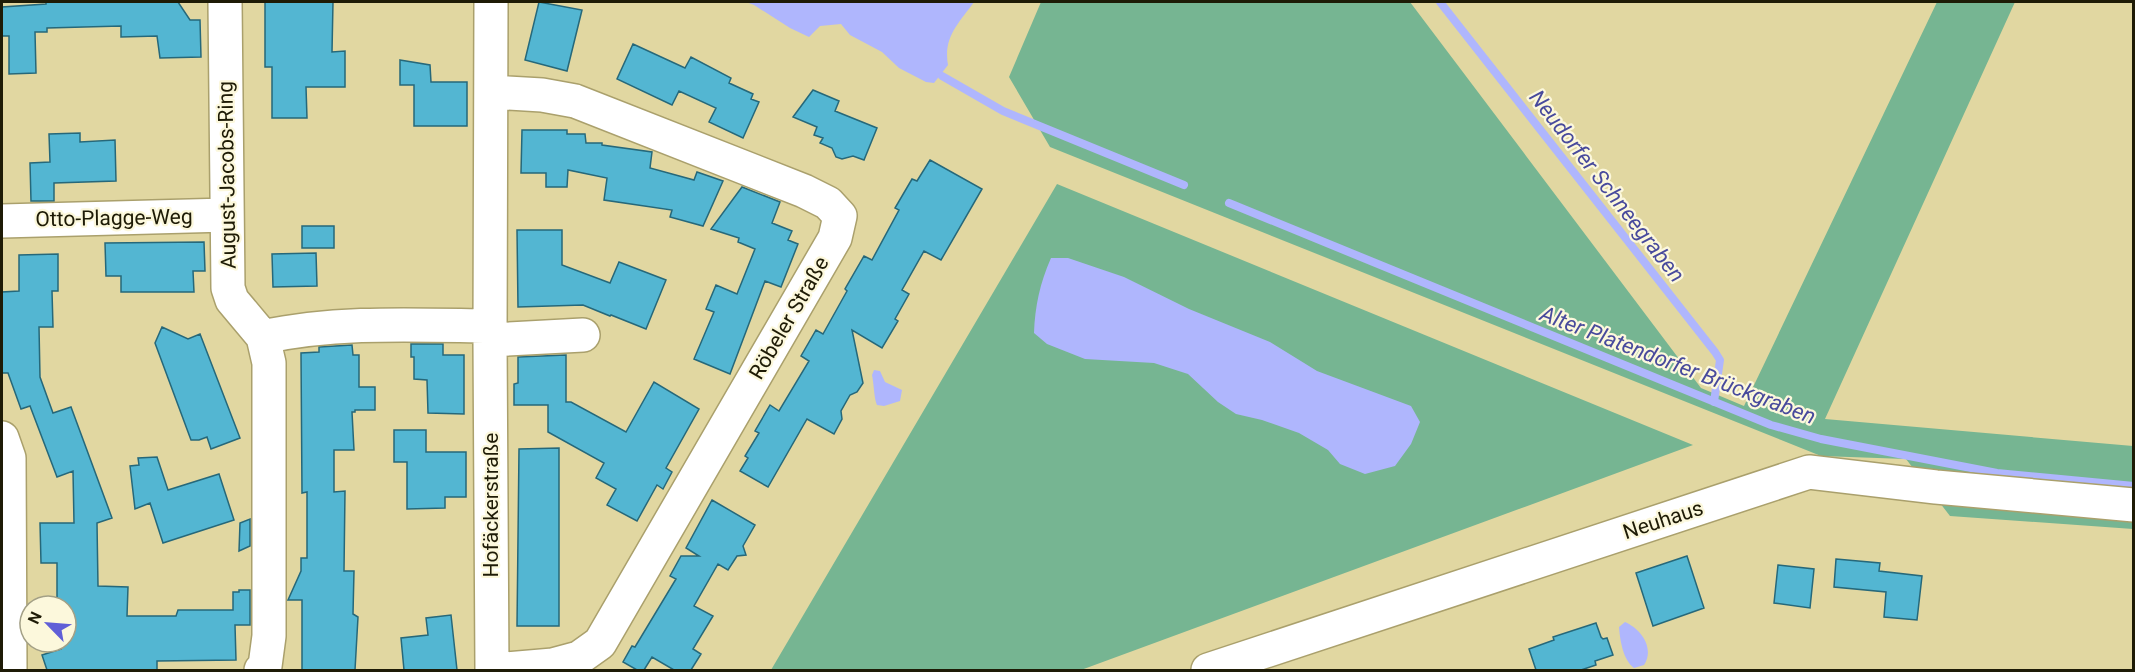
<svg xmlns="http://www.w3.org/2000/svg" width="2135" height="672" viewBox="0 0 2135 672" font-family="Roboto,sans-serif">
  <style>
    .green { fill: #76b592 }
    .water { fill: #afb6fd }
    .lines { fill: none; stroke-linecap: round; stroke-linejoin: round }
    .stream { stroke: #afb6fd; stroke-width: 8 }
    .building { fill: #53b6d2; stroke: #26687a; stroke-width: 1.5 }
    .minor-casing { stroke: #aaa06c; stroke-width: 36 }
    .minor { stroke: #fff; stroke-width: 33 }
    .labels { text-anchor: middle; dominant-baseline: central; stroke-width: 4.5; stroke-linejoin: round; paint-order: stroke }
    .street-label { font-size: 21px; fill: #1e1b06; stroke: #fcf8dc }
    .water-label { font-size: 22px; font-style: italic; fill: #484a9c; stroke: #fcf8dc }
  </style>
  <rect width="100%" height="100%" fill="#e1d7a1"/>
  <path class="green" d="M1041 2H1410L1701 388 1744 406 1937 2H2015L1825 419 2133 446V529L1950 516 1906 459 1821 456 1050 147 1009 77Z
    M1057 184 1693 445 1081 670H771Z"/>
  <path class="water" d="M746 2H974C959 23 943 37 948 65L934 83 926 82 899 68 882 52 850 35 841 24 820 26 809 37 790 28 754 5Z
    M1051 258H1068L1124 277 1189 309 1270 342 1317 371 1411 406 1420 422 1411 444 1395 466 1365 474 1340 464 1328 450 1299 433 1262 420 1236 414 1218 402 1188 374 1154 363 1085 359 1047 344 1034 333C1035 306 1040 283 1051 258Z
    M874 370 880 371 885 382 902 390 900 401 884 406 877 405C874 399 874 384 872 375Z
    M1625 622C1641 629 1655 648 1644 665L1634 668C1623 660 1620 640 1619 627Z"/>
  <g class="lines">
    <path class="stream" d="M1440 2 1715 352 1720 360 1714 402
      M942 76 1003 111 1184 185
      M1229 203 1771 425 1821 439 1997 473 2134 486"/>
  </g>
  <path class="building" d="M46 2H178L190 20H200L201 57 160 58 157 36 121 37V26L47 28V32H35L36 73 9 74V36H2V7L46 4Z
    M265 2H333L332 52 345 51V87H306L307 118H272V67H265Z
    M539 2 582 10 567 71 525 60Z
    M633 44 685 68 691 57 731 78 729 83 753 94 751 99 759 102 743 138 709 122 716 108 679 91 672 105 617 79Z
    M400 60 430 65 431 82H467V126H414V85H400Z
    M813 90 839 101 835 111 877 128 864 160 853 156 842 159 836 157 832 148 820 143 823 138 814 135 817 127 793 117Z
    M522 130H567V134H585L586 143H602V145L652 152 650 168 694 180 697 172 723 181 703 226 670 217 672 210 604 200 607 178 568 170 567 187H546V173H521Z
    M80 133V142L115 140 116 181 54 183V201H31L30 163 50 162 49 134Z
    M930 160 982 189 941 260 924 251 902 290 909 294 895 319 898 321 882 348 852 330 863 383 857 392 850 395 841 411 842 419 834 434 807 419 768 487 740 471 748 458 745 456 759 433 755 431 770 405 779 411 809 361 801 356 816 330 823 334 847 291 845 289 864 256 872 260 899 210 895 208 912 179 917 181Z
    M742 187 780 202 772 223 792 231 788 240 798 244 781 287 765 281 730 374 694 359 714 312 706 309 716 285 737 294 755 249 738 242 739 238 711 229Z
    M302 226H334V248H302Z
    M517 230H562V265L610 283 619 262 666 280 646 329 611 315 610 316 583 305 518 307Z
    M204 242 205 271H193L194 292H121V276H106L105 243Z
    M316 253 317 286 273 287 272 254Z
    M58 254V291H52L53 327H39L40 377 53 413 71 407 112 518 97 523 98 586 128 587 127 616H176L178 610H233V592H239V590H250V625H235L236 660 157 661V670H47L42 655 61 649 58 642H66V606H57V563H41L40 523H74L73 471 57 477 30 406 21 409 8 373H2V292L19 291V255Z
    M162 327 188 339 200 334 240 438 211 449 207 437 199 440H191L155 343Z
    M411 344H443V355H464V414L428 413 427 380 414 379V357H411Z
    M352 345 353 355H359V387H375V410H355V412H352L354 450H334V492L345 491 344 571H354L353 614 358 617 355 670H302V600H288L301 571V558H307V492L302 493 301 353 319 352V347Z
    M566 355V402H571L626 432 654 382 699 409 666 468 672 472 663 489 657 485 637 521 607 505 616 489 596 478 604 463 548 432V405H514V384L518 383V357Z
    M394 430H426V452H466V497H445V508L407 509V462H394Z
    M559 448V626H517L519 449Z
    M157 457 168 490 219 474 234 520 163 543 150 503 135 509 130 466 139 465 138 458Z
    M712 500 755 525 743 546 746 555 737 556 728 570 718 564 694 606 713 616 693 649 701 654 691 670H674L652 657 644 670H637L623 662 632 646 635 647 676 579 670 576 681 556H699L686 548Z
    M250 519V546L239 551 240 523Z
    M1687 556 1704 608 1653 626 1636 573Z
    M1836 559 1880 563 1879 571 1922 576 1917 620 1884 617 1886 592 1834 587Z
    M1778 565 1814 569 1810 608 1774 603Z
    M451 615 457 670H404L401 638 428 635 426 618Z
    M1596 623 1601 637 1603 639 1607 638 1613 655 1595 661 1596 665 1581 670H1536L1529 649 1554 640 1553 637Z"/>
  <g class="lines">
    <g class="minor-casing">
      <path id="minor" d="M225 2 228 288 232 300 263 337 269 363V636L265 666 261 670
        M491 2 490 340 492 670
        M491 92 542 95 575 101 804 191 828 203 840 216 835 238 600 643 579 658 553 665 492 670
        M2 221 227 215
        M263 337C337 321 414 325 490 326
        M490 340 583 335
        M2 438 9 458 10 670
        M1208 670 1809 472 1936 487 2134 505"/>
    </g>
    <use href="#minor" class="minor"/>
  </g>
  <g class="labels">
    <g class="street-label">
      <text transform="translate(227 175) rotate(-91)">August-Jacobs-Ring</text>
      <text transform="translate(114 218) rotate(-1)">Otto-Plagge-Weg</text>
      <text transform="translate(789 318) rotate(-60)">Röbeler Straße</text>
      <text transform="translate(491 505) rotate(-90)">Hofäckerstraße</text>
      <text transform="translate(1663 520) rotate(-18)">Neuhaus</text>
    </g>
    <g class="water-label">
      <text transform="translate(1607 186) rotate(52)">Neudorfer Schneegraben</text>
      <text transform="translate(1678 365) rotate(21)">Alter Platendorfer Brückgraben</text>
    </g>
  </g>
  <rect width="2135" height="672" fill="none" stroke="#1e1b06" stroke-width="6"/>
  <g transform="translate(48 624) rotate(295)"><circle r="28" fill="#fcf8dc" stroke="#a3a086" stroke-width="1.5"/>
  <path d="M0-4.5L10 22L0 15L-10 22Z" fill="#605fd7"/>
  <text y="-9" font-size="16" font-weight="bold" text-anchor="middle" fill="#1e1b06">N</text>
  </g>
</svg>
